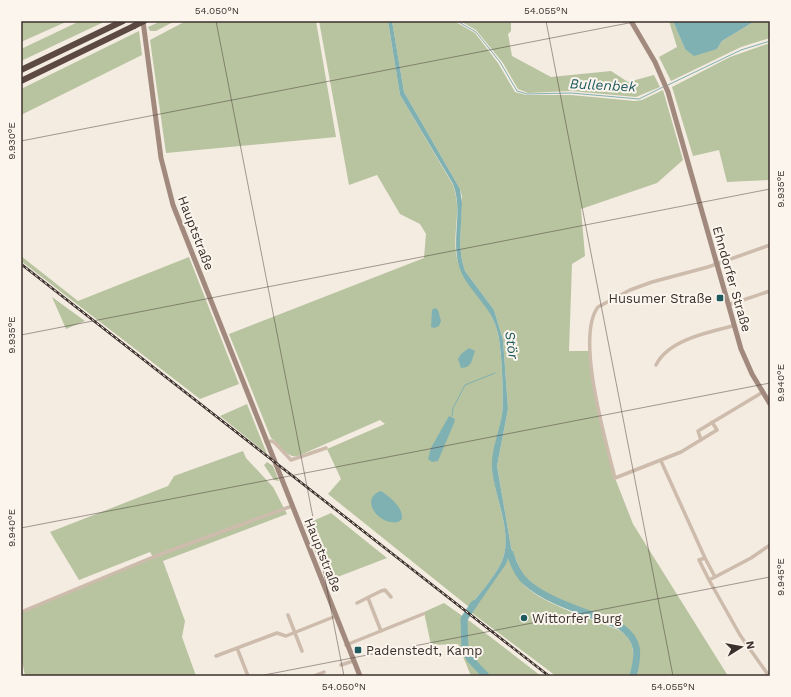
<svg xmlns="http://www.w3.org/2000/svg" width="791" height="697" viewBox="0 0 791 697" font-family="'Work Sans',sans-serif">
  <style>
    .green { fill: #b8c4a0 }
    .water { fill: #7fb0b2 }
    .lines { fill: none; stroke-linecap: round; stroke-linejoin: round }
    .stream { stroke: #7fb0b2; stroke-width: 1 }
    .river { stroke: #7fb0b2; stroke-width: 7 }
    .street { stroke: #cdbbac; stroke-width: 3.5 }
    .secondary { stroke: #a18a7d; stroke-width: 5 }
    .highway { stroke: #5c4a42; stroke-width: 6 }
    .rail-casing { stroke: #3b302b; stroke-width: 2.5 }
    .rail { stroke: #fbf5ee; stroke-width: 1; stroke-dasharray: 3; stroke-linecap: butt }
    .highway-bridge { stroke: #5c4a42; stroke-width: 6 }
    .ticks { fill: none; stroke: #3b302b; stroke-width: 1; stroke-opacity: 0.45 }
    .poi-dot { fill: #1f5a5e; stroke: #fbf5ee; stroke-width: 1.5 }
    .labels { text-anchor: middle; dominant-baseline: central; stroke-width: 4; stroke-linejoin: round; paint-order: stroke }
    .street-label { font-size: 13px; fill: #3b302b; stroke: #fbf5ee }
    .poi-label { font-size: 13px; fill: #3b302b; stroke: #fbf5ee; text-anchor: start }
    .water-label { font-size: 14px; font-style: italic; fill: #1f5a5e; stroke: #fbf5ee }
    .neatline { fill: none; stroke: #3b302b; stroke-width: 1.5 }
    .ticks-label { font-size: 10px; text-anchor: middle; fill: #3b302b }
  </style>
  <rect width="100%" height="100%" fill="#f4ebe1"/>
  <path class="green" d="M21 21H68L21 42Z
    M80 21H106L21 61V49Z
    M161 21H175L156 31H150L148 27Z
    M186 21H316L336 137 166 153 150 40Z
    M319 21H388L400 95 453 185C462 210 453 229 456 253 460 284 490 301 497 330 502 347 504 398 502 415 500 431 492 456 493 472 495 499 511 528 504 555 500 572 480 593 469 607L328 494 341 479 327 449 385 424 380 420 298 456C286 459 280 443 271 438L229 334 424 258 426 234 420 224 400 214 377 175 349 185Z
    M392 21H454L475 33 498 63 515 92 526 95H571L635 101 642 100 663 90 683 160 657 183 581 209 585 256 572 264 569 351H590L591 371 615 478 633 524 728 676H633C639 654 640 640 620 626L539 591 538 588 522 574 511 547 497 466 508 409 503 340 494 310 465 271 462 261 460 244 462 196 460 189 404 92Z
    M460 21H511V31L508 34 512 56 551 77 611 71 628 82 654 75 660 87 636 97 571 91 528 93 518 89 503 63 476 30Z
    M669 21H673L685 49H717L722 41 755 21H770V38L741 47 671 81 659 57 677 47Z
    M139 31 142 55 21 115V89Z
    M770 43V180L727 182 719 150 693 156 672 87 730 57Z
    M21 256 78 301 189 257 239 384 200 399 21 261Z
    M52 297 85 321 66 329Z
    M247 404 267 454 220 416Z
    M243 451 246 458 273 487 287 514 163 561 185 621 182 637 196 676H25L21 655V612L153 557 150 552 79 580 50 532 168 486 174 476Z
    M267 462 273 466 279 481 274 480 264 465Z
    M331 513 387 558 327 581 304 525Z
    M509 557C514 567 517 579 526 587 546 605 592 619 619 630 637 641 634 657 631 676H556L472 613Z
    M444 603 471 622 541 676H471L458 644 431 645 424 612Z"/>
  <path class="water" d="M388 21H392L404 92 460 189 462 203 460 244 462 261 465 271 494 310 503 340 508 409 497 466 511 547 515 561 511 563 508 558 506 564 472 613 467 610C478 595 500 572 504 555 511 528 494 495 492 468 491 451 499 432 502 415 504 399 502 346 497 330 491 304 463 288 458 262 452 236 463 210 453 184L400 95Z
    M673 21H755L722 41 717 49 694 56 685 49Z
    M435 308 438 310 441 321 439 326 434 328 431 327 432 310Z
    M469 348 475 351 471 363 467 367 461 368 458 359 461 354Z
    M449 416 455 419 454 423 438 461 432 462 428 459 431 448Z
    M381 491C390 497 403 507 402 519L398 522C378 526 359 498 381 491Z"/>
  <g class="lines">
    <path class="stream" d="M457 21 476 32 500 62 517 91 527 94 571 93 639 99 663 87
      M668 85 741 50 770 41
      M452 416 453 408 465 385 495 373"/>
    <path class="river" d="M510 553C513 563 518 575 526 582 547 602 593 614 620 626 640 640 639 654 633 676
      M474 604 464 619 465 651 470 659 486 676"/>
    <path class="street" d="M728 305 770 291
      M656 365C668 340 709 332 733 326
      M712 422 717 430 681 452 615 478C606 442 575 337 598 307L630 290 652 282 708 267 770 245
      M701 440 698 431 763 392
      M266 442 272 441 275 443 291 460 326 448
      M661 461 705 558
      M715 577 705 558 699 560 709 580 715 577 751 558 770 545
      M709 580 740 635 769 676
      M368 598 381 631
      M357 603 381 591 385 590 391 597
      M21 612 153 557 292 506
      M288 615 302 651
      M346 645 423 614
      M237 648 248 676
      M216 656 277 633 286 636 336 616
      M341 665 353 661
      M314 676 324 672"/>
    <path class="secondary" d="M143 21 161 158 173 205 360 676
      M631 21 655 62 668 92 741 349 752 374 770 404"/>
    <path class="highway" d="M21 70 123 21
      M21 81 134 26"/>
    <g class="rail-casing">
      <path id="rail" d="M21 264 549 676"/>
    </g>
    <use href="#rail" class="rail"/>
    <path class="highway-bridge" d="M134 26 144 21"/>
  </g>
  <path class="ticks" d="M216 21 344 676M546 21 673 676M21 141 639 21M21 335 770 189M21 528 770 383M259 676 770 577"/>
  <g class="poi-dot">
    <rect x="716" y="294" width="8" height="8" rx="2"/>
    <circle cx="524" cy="618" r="4"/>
    <rect x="354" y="646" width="8" height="8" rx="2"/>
  </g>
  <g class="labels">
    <g class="street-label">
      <text transform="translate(196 233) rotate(69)">Hauptstraße</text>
      <text transform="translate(732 279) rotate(74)">Ehndorfer Straße</text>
      <text transform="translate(323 555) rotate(68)">Hauptstraße</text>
    </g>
    <g class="poi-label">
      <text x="712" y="298" text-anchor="end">Husumer Straße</text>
      <text x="532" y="618">Wittorfer Burg</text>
      <text x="366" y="650">Padenstedt, Kamp</text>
    </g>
    <g class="water-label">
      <text transform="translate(603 85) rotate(3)">Bullenbek</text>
      <text transform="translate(512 345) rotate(82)">Stör</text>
    </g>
  </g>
  <rect width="791" height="697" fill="none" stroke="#fbf5ee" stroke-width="44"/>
  <g transform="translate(741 647) rotate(79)" stroke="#fbf5ee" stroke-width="3" paint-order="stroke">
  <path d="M0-3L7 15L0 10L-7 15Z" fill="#3b302b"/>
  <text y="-6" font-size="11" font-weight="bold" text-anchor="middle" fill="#3b302b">N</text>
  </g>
  <rect x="22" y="22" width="747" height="653" class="neatline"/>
  <g class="ticks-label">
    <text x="217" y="14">54.050°N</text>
    <text x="546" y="14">54.055°N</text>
    <text transform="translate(11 141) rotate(-90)" y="4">9.930°E</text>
    <text transform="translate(780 189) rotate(-90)" y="4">9.935°E</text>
    <text transform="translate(11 335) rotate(-90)" y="4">9.935°E</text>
    <text transform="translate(780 383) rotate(-90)" y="4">9.940°E</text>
    <text transform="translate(11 528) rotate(-90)" y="4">9.940°E</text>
    <text transform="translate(780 577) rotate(-90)" y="4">9.945°E</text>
    <text x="344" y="690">54.050°N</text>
    <text x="673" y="690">54.055°N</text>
  </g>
</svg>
